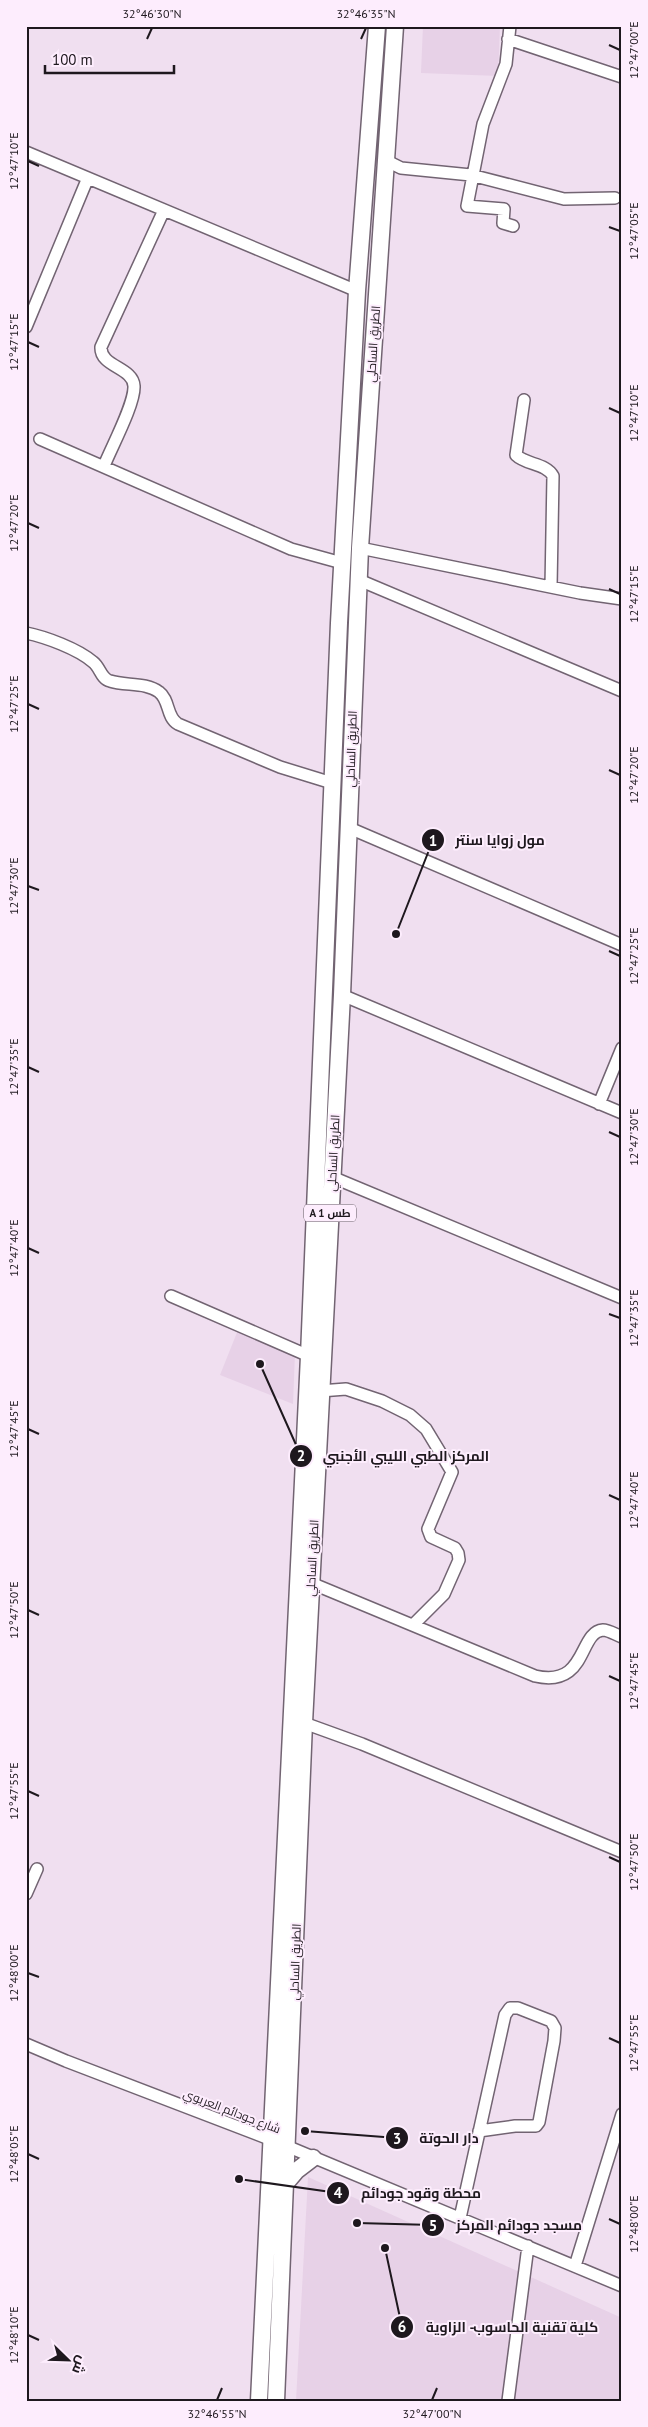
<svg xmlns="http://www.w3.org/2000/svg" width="648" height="2427" viewBox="0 0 648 2427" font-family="'PT Sans',Cairo,sans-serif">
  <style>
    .built { fill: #e7d1e7 }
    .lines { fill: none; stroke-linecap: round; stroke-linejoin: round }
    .minor-casing { stroke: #726472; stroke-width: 14 }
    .highway-casing { stroke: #726472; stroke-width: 19 }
    .minor { stroke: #fff; stroke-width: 11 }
    .highway { stroke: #fff; stroke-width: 16 }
    .ticks { fill: none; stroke: #1e181e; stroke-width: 2 }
    .labels { text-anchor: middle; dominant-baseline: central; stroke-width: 4; stroke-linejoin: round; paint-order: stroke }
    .shield { fill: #fdedfd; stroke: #615861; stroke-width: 1 }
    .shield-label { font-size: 11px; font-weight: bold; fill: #1e181e }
    .street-label { font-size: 12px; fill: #1e181e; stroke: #fdedfd }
    .leader { fill: none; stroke: #1e181e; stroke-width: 2 }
    .callout-dot { fill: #1e181e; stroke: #fdedfd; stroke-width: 2 }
    .mark-label { font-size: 15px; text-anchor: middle; font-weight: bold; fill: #fff }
    .callout-label { font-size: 14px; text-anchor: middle; font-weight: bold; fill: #1e181e; stroke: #fdedfd; stroke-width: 4; stroke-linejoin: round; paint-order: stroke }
    .neatline { fill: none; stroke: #1e181e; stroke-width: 2 }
    .ticks-label { font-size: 12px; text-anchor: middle; fill: #1e181e }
  </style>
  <rect width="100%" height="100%" fill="#f0dff0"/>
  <path class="built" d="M423 26H500L498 76 421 73Z
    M238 1330 295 1353 293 1404 220 1375Z
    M308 2177 622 2318V2401H296Z"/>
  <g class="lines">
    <g class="minor-casing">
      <path id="minor" d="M510 26 506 64 483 124 467 206 504 209 503 223 513 226
        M508 39 622 77
        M26 152 357 291
        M387 161 401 168 471 175 564 199 615 198
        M26 327 87 180
        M524 400 516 455C526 465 546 463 553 476L551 587
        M40 439 291 549 342 563
        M104 466C111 448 135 404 134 386 133 367 100 367 101 347L164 210
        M360 548 580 593 622 599
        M359 580 622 691
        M26 633C46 637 78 649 93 662 100 667 101 679 110 681 125 686 146 682 159 692 170 700 166 717 178 724L280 767 332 783
        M347 827 622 945
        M342 995 622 1113
        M599 1104 622 1048
        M332 1177 622 1298
        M171 1296 309 1356
        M320 1391 346 1389 382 1401 410 1415 426 1429 452 1472 428 1529 431 1537 455 1548 458 1553 459 1560 444 1594 414 1624
        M311 1583 535 1676C588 1688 578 1632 603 1630 609 1630 616 1635 622 1637
        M304 1723 362 1744 622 1852
        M26 1894 37 1869
        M26 2044 66 2061 272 2140 622 2286
        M460 2218 505 2015 510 2008H518L551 2021 555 2028 554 2041 539 2122 536 2126H515L479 2131
        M575 2266 622 2114
        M508 2401 528 2246"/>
    </g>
    <g class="highway-casing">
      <path id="highway" d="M285 2184 296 2171 313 2158
        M259 2401 309 1356 339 623 357 291 377 26
        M276 2401 304 1723 342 995 360 548 395 26"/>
    </g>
    <use href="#minor" class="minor"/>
    <use href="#highway" class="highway"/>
  </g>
  <path class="ticks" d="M147 39 152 28M361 39 366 28M609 45 620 50M28 161 39 166M609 227 620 231M28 342 39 347M609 408 620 413M28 523 39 528M609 589 620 594M28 704 39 709M609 770 620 775M28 886 39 890M609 951 620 956M28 1067 39 1072M609 1132 620 1137M28 1248 39 1253M609 1314 620 1318M28 1429 39 1434M609 1495 620 1500M28 1610 39 1615M609 1676 620 1681M28 1791 39 1796M609 1857 620 1862M28 1973 39 1977M609 2038 620 2043M28 2154 39 2159M609 2219 620 2224M28 2335 39 2340M217 2400 222 2388M432 2400 437 2388"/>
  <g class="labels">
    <rect class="shield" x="304" y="1204.5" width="52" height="17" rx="4"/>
    <g class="shield-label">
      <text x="330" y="1213">A 1 طس</text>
    </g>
    <g class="street-label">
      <text transform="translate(373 344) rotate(-86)">الطريق الساحلي</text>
      <text transform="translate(351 749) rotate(-88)">الطريق الساحلي</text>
      <text transform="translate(333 1153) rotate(-87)">الطريق الساحلي</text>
      <text transform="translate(312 1558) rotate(-87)">الطريق الساحلي</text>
      <text transform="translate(295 1962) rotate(-88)">الطريق الساحلي</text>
      <text transform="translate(232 2111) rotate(21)">شارع جودائم العريوي</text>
    </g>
  </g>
  <path class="leader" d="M396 934L433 840M260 1364L301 1456M305 2131L397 2138M239 2179L338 2193M357 2223L433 2225M385 2248L402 2327"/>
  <g class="callout-dot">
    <circle cx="396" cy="934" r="5"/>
    <circle cx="260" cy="1364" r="5"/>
    <circle cx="305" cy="2131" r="5"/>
    <circle cx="239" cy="2179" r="5"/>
    <circle cx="357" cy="2223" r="5"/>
    <circle cx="385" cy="2248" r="5"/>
    <circle cx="433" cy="840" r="12"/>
    <circle cx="301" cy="1456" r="12"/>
    <circle cx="397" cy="2138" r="12"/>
    <circle cx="338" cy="2193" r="12"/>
    <circle cx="433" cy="2225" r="12"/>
    <circle cx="402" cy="2327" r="12"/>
  </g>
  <g class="mark-label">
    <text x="433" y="846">1</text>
    <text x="301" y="1461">2</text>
    <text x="397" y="2144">3</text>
    <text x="338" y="2198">4</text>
    <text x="433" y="2231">5</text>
    <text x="402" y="2332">6</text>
  </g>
  <g class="callout-label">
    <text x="500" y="845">مول زوايا سنتر</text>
    <text x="406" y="1461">المركز الطبي الليبي الأجنبي</text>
    <text x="449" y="2143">دار الحوتة</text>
    <text x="421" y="2198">محطة وقود جودائم</text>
    <text x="519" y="2230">مسجد جودائم المركز</text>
    <text x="512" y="2332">كلية تقنية الحاسوب- الزاوية</text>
  </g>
  <rect width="648" height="2427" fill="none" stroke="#fdedfd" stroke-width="55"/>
  <g transform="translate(68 2360) rotate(113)" stroke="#fdedfd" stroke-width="4" paint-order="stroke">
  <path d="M0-4L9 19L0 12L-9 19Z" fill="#1e181e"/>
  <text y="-8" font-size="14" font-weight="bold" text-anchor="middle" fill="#1e181e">ش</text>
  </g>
  <path d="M45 65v8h129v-8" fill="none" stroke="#1e181e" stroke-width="2.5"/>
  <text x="52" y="65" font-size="15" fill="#1e181e" stroke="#fdedfd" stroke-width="4" paint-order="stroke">100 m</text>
  <rect x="28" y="28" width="592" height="2372" class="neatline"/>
  <g class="ticks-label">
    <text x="152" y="18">32°46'30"N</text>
    <text x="366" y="18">32°46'35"N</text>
    <text transform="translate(634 50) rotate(-90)" y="4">12°47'00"E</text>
    <text transform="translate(14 161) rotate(-90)" y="4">12°47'10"E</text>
    <text transform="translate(634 231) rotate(-90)" y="4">12°47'05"E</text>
    <text transform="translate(14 342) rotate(-90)" y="4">12°47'15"E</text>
    <text transform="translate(634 413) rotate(-90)" y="4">12°47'10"E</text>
    <text transform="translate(14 523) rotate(-90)" y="4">12°47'20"E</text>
    <text transform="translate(634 594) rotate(-90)" y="4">12°47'15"E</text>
    <text transform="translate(14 704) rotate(-90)" y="4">12°47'25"E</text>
    <text transform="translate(634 775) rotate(-90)" y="4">12°47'20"E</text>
    <text transform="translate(14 886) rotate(-90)" y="4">12°47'30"E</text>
    <text transform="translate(634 956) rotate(-90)" y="4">12°47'25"E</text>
    <text transform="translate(14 1067) rotate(-90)" y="4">12°47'35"E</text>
    <text transform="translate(634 1137) rotate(-90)" y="4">12°47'30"E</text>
    <text transform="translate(14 1248) rotate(-90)" y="4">12°47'40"E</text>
    <text transform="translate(634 1318) rotate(-90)" y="4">12°47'35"E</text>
    <text transform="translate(14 1429) rotate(-90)" y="4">12°47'45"E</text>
    <text transform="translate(634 1500) rotate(-90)" y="4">12°47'40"E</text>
    <text transform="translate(14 1610) rotate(-90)" y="4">12°47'50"E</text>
    <text transform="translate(634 1681) rotate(-90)" y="4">12°47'45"E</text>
    <text transform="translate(14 1791) rotate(-90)" y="4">12°47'55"E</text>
    <text transform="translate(634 1862) rotate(-90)" y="4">12°47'50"E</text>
    <text transform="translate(14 1973) rotate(-90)" y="4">12°48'00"E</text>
    <text transform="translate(634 2043) rotate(-90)" y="4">12°47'55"E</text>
    <text transform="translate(14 2154) rotate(-90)" y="4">12°48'05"E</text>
    <text transform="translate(634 2224) rotate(-90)" y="4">12°48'00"E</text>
    <text transform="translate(14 2335) rotate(-90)" y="4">12°48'10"E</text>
    <text x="217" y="2418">32°46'55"N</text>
    <text x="432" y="2418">32°47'00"N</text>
  </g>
</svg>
